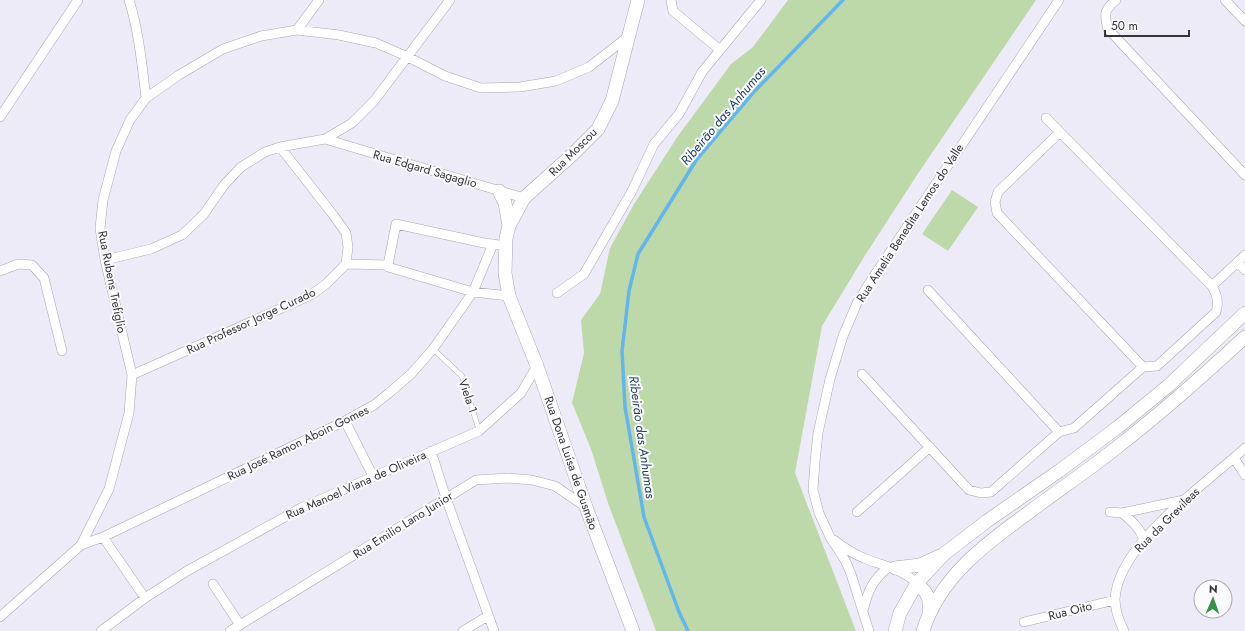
<svg xmlns="http://www.w3.org/2000/svg" width="1245" height="631" viewBox="0 0 1245 631" font-family="Jost,sans-serif">
  <style>
    .green { fill: #bed9a9 }
    .lines { fill: none; stroke-linecap: round; stroke-linejoin: round }
    .stream { stroke: #64b5ec; stroke-width: 3.5 }
    .lane-casing { stroke: #a8a5b1; stroke-width: 5.5 }
    .street-casing { stroke: #a8a5b1; stroke-width: 10 }
    .secondary-casing { stroke: #a8a5b1; stroke-width: 14 }
    .lane { stroke: #fff; stroke-width: 4.5 }
    .street { stroke: #fff; stroke-width: 9 }
    .secondary { stroke: #fff; stroke-width: 13 }
    .labels { text-anchor: middle; dominant-baseline: central; stroke-width: 4; stroke-linejoin: round; paint-order: stroke }
    .street-label { font-size: 12px; fill: #353439; stroke: #fbfaff }
    .water-label { font-size: 13px; font-style: italic; fill: #1f4158; stroke: #fbfaff }
  </style>
  <rect width="100%" height="100%" fill="#eeebf8"/>
  <path class="green" d="M788 0H1036L919 172 864 257 822 326 795 473 856 631H656L608 503 591 449 572 403 584 353 581 320 600 294 610 248 634 204 678 136 731 64 753 47Z
    M952 190 978 207 948 251 922 234Z"/>
  <g class="lines">
    <path class="stream" d="M688 631 679 612 644 517 625 407 622 351 629 291 638 254 697 159 752 94 843 0"/>
    <g class="lane-casing">
      <path id="lane" d="M433 349 462 376 479 430"/>
    </g>
    <g class="street-casing">
      <path id="street" d="M129 0C139 32 142 65 146 98
        M671 0 673 11 720 50
        M1116 0C1104 10 1104 14 1108 29L1245 175
        M1225 0 1245 21
        M297 30 319 0
        M0 117 78 0
        M1046 118 1212 286C1217 295 1219 302 1216 312L1157 366 1143 367 997 213 995 202 998 192 1060 132
        M325 139 524 198
        M105 260 151 249 182 235 204 214 224 185 241 167 265 152 280 147 325 139 352 123 374 101 450 0
        M1238 262 1245 270
        M346 264 388 265
        M388 265 396 224 484 243 499 245
        M388 265V267L473 292 509 296
        M0 271 18 264 32 265 44 278 62 351
        M1212 286 1245 255
        M928 290 1059 432
        M557 293 584 274 632 191 654 144 679 114 702 72 761 0
        M862 374 969 490 981 493 991 492 1059 432 1074 428 1143 367
        M132 375 311 295 326 284 346 264 348 247 346 233 334 216 280 147
        M345 421 373 476
        M431 451 446 498 494 631
        M1234 458 1245 475
        M857 512 930 447
        M1110 512 1122 513 1184 500
        M1122 513C1132 521 1140 528 1144 540
        M103 537 145 598
        M834 540C843 547 853 554 864 558 885 567 899 567 917 583
        M81 545 103 537 345 421 374 405 389 393 410 375 433 349 473 292 493 244
        M213 584 240 625
        M863 611C868 591 872 580 889 567
        M0 617 81 545 109 489 129 413 132 375 105 260 100 228 103 200 116 151 130 120 146 98 179 75 223 49 261 36 297 30 339 35 376 43 408 57 445 76 481 88 520 87 556 81 589 67 629 36
        M1024 622 1115 600
        M101 631 145 598 187 571 301 508 479 431 521 393 537 366
        M230 631 476 480 508 478 532 480 555 486 586 507
        M463 631 488 616
        M869 631 851 574 845 560 830 537 819 513 813 490 815 462 818 433 830 379 843 336 857 303 874 276 1059 0
        M1124 631C1119 621 1115 610 1115 599 1118 543 1206 484 1245 448"/>
    </g>
    <g class="secondary-casing">
      <path id="secondary" d="M499 191 505 203 509 226
        M895 568 920 565 940 556
        M917 583C928 594 931 598 929 614
        M633 631 586 507 537 366 509 296 505 273 506 238 509 226 524 198 573 154 598 129 612 101 638 0
        M895 631 900 613 917 583 944 554 987 521 1059 471 1118 427 1168 386 1245 313
        M923 631C939 578 985 544 1028 513 1056 492 1084 473 1111 452 1158 416 1202 377 1245 337"/>
    </g>
    <use href="#lane" class="lane"/>
    <use href="#street" class="street"/>
    <use href="#secondary" class="secondary"/>
  </g>
  <g class="labels">
    <g class="street-label">
      <text transform="translate(573 152) rotate(-45)">Rua Moscou</text>
      <text transform="translate(425 169) rotate(16)">Rua Edgard Sagaglio</text>
      <text transform="translate(910 223) rotate(-57)">Rua Amelia Benedita Lemos do Valle</text>
      <text transform="translate(112 282) rotate(79)">Rua Rubens Trefíglio</text>
      <text transform="translate(251 321) rotate(-25)">Rua Professor Jorge Curado</text>
      <text transform="translate(468 396) rotate(71)">Viela 1</text>
      <text transform="translate(298 443) rotate(-26)">Rua José Ramon Aboin Gomes</text>
      <text transform="translate(571 463) rotate(71)">Rua Dona Luísa de Gusmão</text>
      <text transform="translate(356 485) rotate(-24)">Rua Manoel Viana de Oliveira</text>
      <text transform="translate(1167 520) rotate(-45)">Rua da Grevileas</text>
      <text transform="translate(403 525) rotate(-32)">Rua Emilio Lano Junior</text>
      <text transform="translate(1070 611) rotate(-14)">Rua Oito</text>
    </g>
    <g class="water-label">
      <text transform="translate(723 116) rotate(-50)">Ribeirão das Anhumas</text>
      <text transform="translate(642 437) rotate(82)">Ribeirão das Anhumas</text>
    </g>
  </g>
  <g transform="translate(1213 599) rotate(2)"><circle r="19" fill="#fbfaff" stroke="#acabb0"/>
  <path d="M0-3L7 15L0 10L-7 15Z" fill="#369345"/>
  <text y="-6" font-size="11" font-weight="bold" text-anchor="middle" fill="#353439">N</text>
  </g>
  <path d="M1105 30v6h84v-6" fill="none" stroke="#353439" stroke-width="2"/>
  <text x="1111" y="30" font-size="12" fill="#353439" stroke="#fbfaff" stroke-width="3" paint-order="stroke">50 m</text>
</svg>
